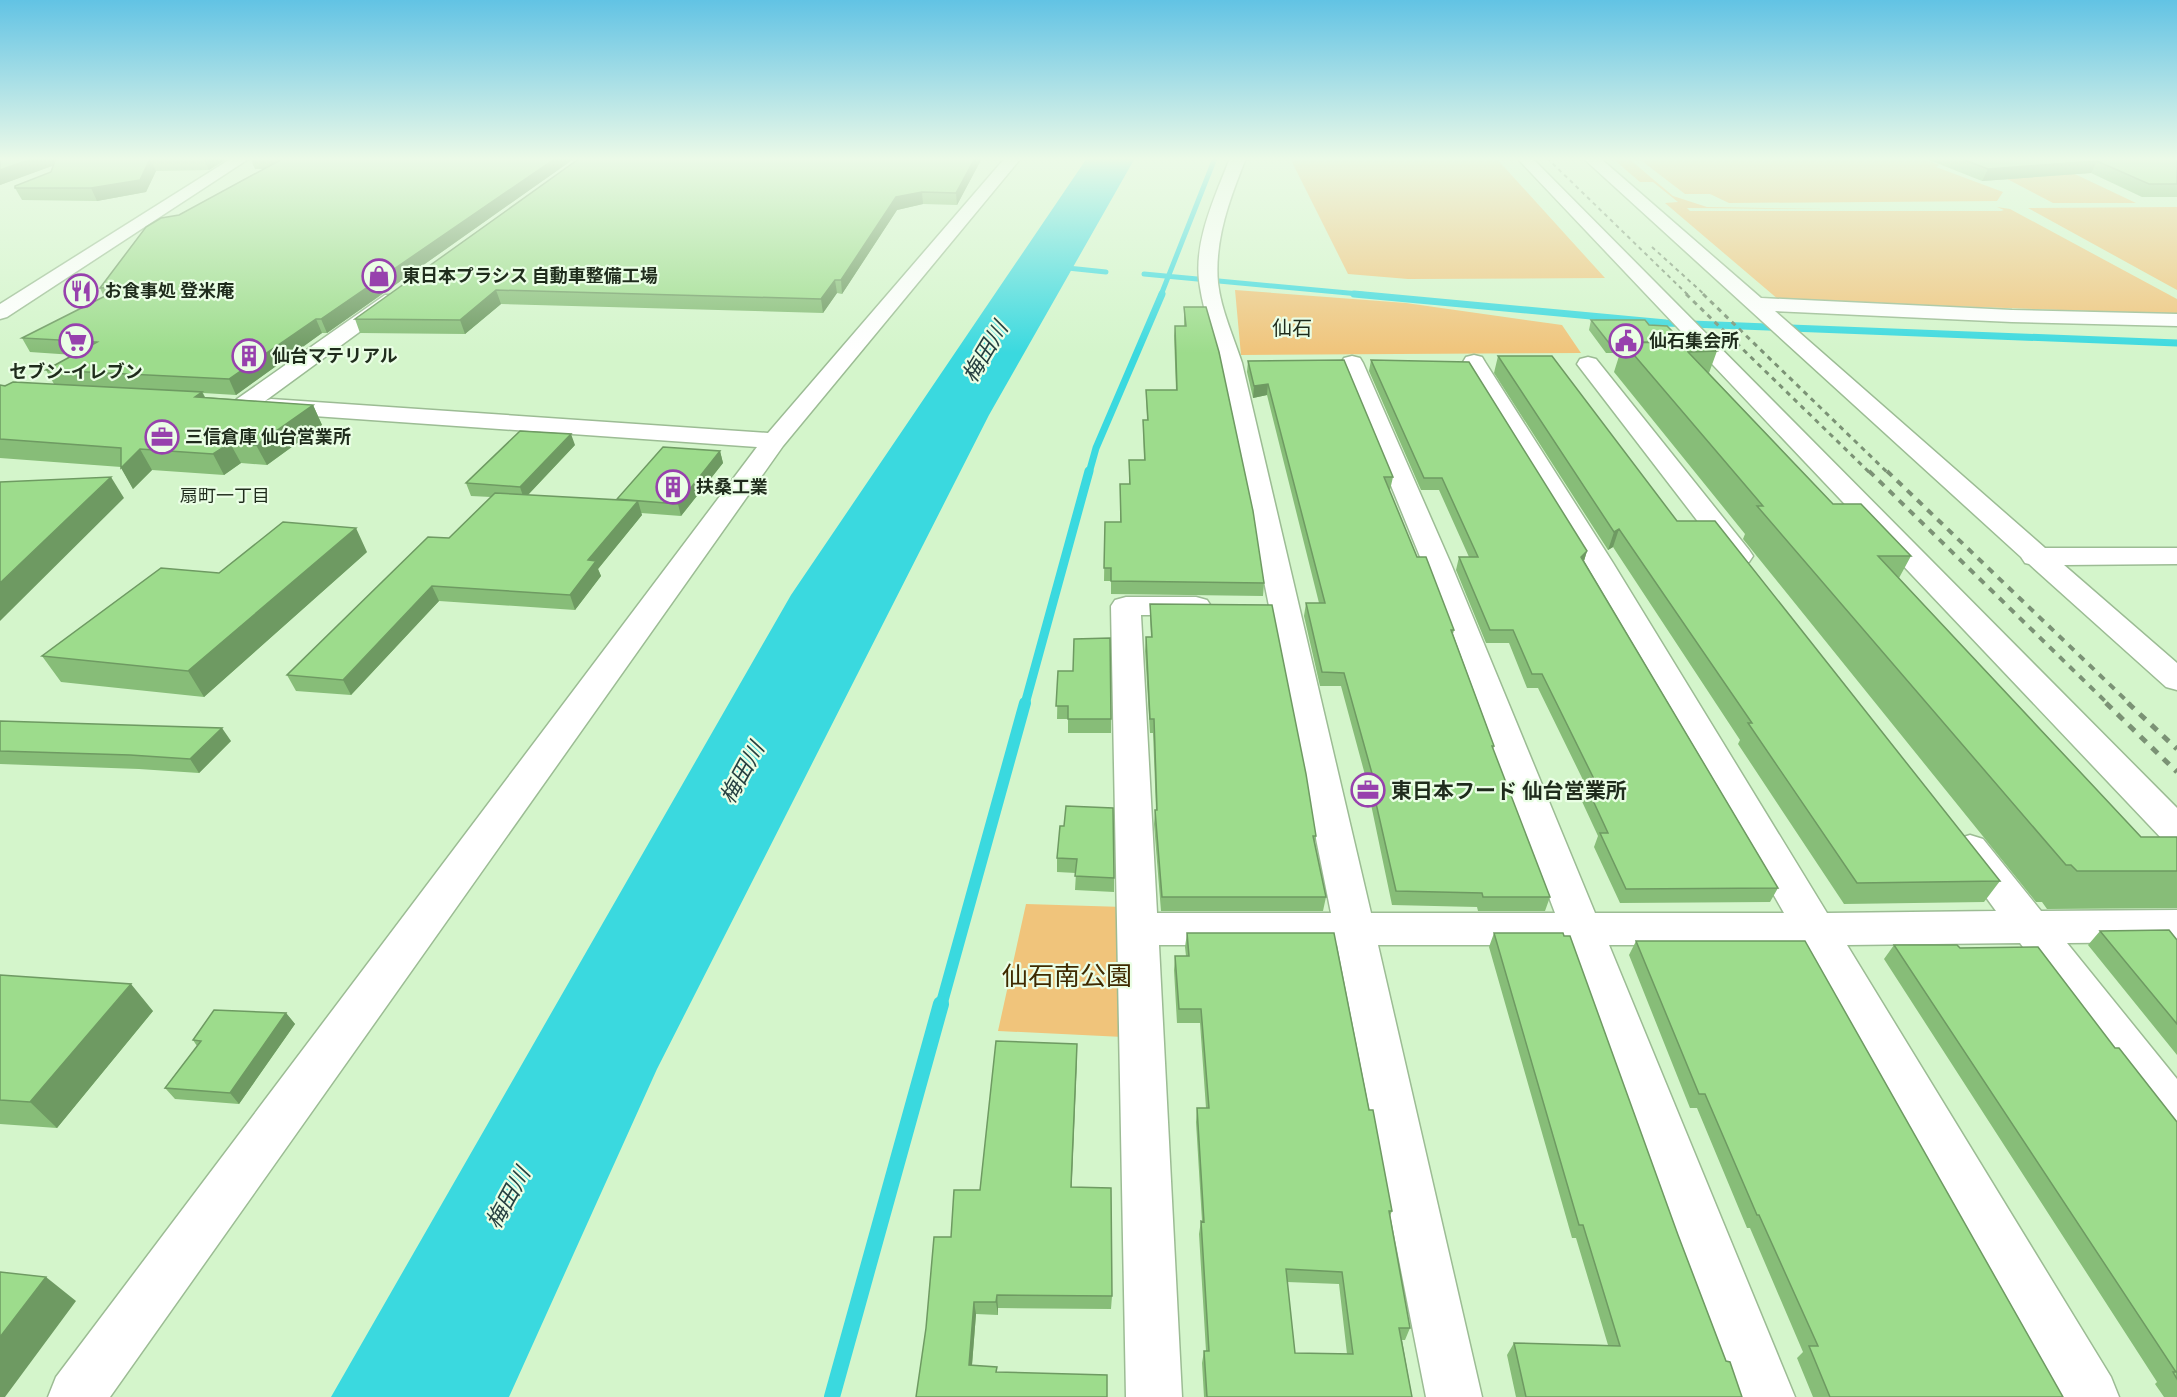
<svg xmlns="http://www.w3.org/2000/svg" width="2177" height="1397" viewBox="0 0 2177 1397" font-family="Cabin,'Noto Sans JP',sans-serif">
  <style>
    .green { fill: #f0c47b }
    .water { fill: #3ad9df }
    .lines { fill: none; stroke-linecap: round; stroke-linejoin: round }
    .stream-far4 { stroke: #3ad9df; stroke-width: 5 }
    .stream-far3 { stroke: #3ad9df; stroke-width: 7 }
    .stream-far2 { stroke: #3ad9df; stroke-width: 9 }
    .stream-far1 { stroke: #3ad9df; stroke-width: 12 }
    .stream { stroke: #3ad9df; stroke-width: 16 }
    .street-casing { stroke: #9cbc94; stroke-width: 3 }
    .highway-casing { stroke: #9cbc94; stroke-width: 3 }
    .street { fill: #fff; fill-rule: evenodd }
    .highway { fill: #fff; fill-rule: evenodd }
    .rail-far3 { stroke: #7b9275; stroke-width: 2; stroke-dasharray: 4 4; stroke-linecap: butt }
    .rail-far2 { stroke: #7b9275; stroke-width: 3; stroke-dasharray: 5 5; stroke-linecap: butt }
    .rail-far1 { stroke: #7b9275; stroke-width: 4; stroke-dasharray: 7 7; stroke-linecap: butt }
    .rail { stroke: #7b9275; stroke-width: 5; stroke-dasharray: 8 8; stroke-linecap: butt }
    .wall { fill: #87bd78; fill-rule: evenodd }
    .shaded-wall { fill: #6e9a62 }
    .building { fill: #9ddc8c; stroke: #6e9a62; stroke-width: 1.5; fill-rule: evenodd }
    .labels { text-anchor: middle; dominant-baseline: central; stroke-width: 4.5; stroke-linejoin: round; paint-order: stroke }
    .far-poi-label { font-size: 18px; font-weight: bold; fill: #1f2c1c; stroke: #eafee5; text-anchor: start }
    .far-neighbourhood-label { font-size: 18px; fill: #1f2c1c; stroke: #eafee5 }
    .far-quarter-label { font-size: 20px; fill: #1f2c1c; stroke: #eafee5 }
    .poi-label { font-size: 21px; font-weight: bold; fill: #1f2c1c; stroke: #eafee5; text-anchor: start }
    .water-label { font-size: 22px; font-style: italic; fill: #264041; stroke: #eafee5 }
    .near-park-label { font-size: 26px; fill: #3f2a00; stroke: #eafee5 }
  </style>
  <rect width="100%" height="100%" fill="#d4f5cb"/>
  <path class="green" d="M1290 158H1496L1605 278 1408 279 1348 274Z
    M1612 158H1628L1673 196 1707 207 1829 209 1687 208 1690 211H2001L2004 210 1997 207 2010 209 2177 299V314L1779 300 1665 203 1678 202 1653 182H1640Z
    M1638 158H1921L1939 165 1936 167 2003 192 1997 201 1729 203 1710 194H1685Z
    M1967 158H2041L2136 203H2053Z
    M2177 207V290L2028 208Z
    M1235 290 1406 303 1562 325 1581 353 1241 355Z
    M1026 904 1124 907 1123 1037 998 1031Z"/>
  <path class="water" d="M1087 158H1135L989 415 657 1069 509 1397H331L791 595Z"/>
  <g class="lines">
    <path class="stream-far4" d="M1058 267 1106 272
      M1144 274 1370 295
      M1161 295 1215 158"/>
    <path class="stream-far3" d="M1354 294 1666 323 2177 343
      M1089 473 1096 448 1162 294"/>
    <path class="stream-far2" d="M1025 704 1089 471"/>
    <path class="stream-far1" d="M941 1006 1025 703"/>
    <path class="stream" d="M832 1397 941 1004"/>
    <g class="street-casing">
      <path id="street" d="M1005 158H1021L783 446 110 1397H48L56 1377 757 447 271 413 263 411 259 406 261 403 245 411 237 409 233 404 237 399 385 295H399L402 299 399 303 265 401 271 399 768 433Z
        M1230 158H1246C1230 198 1214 240 1218 283 1221 310 1234 338 1242 363L1371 913H1555L1423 564 1341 363 1344 358 1352 356 1360 358 1363 363 1451 564 1595 913H1784L1585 563 1463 362 1466 357 1474 355 1482 357 1485 362 1613 563 1827 913 1996 911 1951 849 1957 839 1970 835 1983 839 2041 911 2177 910V942L2067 943 2177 1079V1136L2160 1130 2020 943 1847 945 2111 1377 2119 1397H2060L1802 945H1609L1795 1397H1739L1567 945H1378L1482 1397H1426L1337 945H1159L1182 1397H1126L1111 606 1115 600 1126 597H1196L1207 600 1211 606 1207 612 1196 615H1141L1157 913H1331L1220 363C1213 338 1204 313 1200 287 1192 244 1215 197 1230 158Z
        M1517 158H1532L2177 808V845L2164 841Z
        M1583 158H1600L1761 298 2012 310 2177 314V326L2012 322 1775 311 2045 548H2177V564L2064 565 2177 663V690L2166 687 2029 564 2025 563 2021 557Z
        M1588 357 1596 359 1749 550 1753 556 1749 562 1739 564 1729 562 1577 364 1580 359Z"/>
    </g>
    <g class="highway-casing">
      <path id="highway" d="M232 158H250L7 317 0 319V304Z"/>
    </g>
    <use href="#street" class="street"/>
    <use href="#highway" class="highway"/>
    <path class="rail-far3" d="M1547 158 1688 295
      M1652 247 1705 295"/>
    <path class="rail-far2" d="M1686 294 1870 473
      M1703 294 1888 473"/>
    <path class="rail-far1" d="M1869 471 2108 704
      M1887 471 2130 704"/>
    <path class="rail" d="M2106 703 2177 772
      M2128 703 2177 749"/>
  </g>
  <path class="wall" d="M0 158H226L225 160 209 170 156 171 146 192 97 201 22 200 15 188 51 172 53 165 0 185Z
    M250 158H575L327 333H322L236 395 203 393 205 397 313 405 322 425 267 465 241 463 224 475 152 470 133 489 121 467 0 458V385L54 384 46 370 74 355 30 352 22 338 104 297 100 288 179 215 263 169H255Z
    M580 158H982L957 205 923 204 897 210 842 294 837 293 823 313 501 304 465 334 360 333 355 319Z
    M1924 158H2177V197H2142L2091 173 1982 181Z
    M1184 307 1264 583 1263 596 1111 594V581H1104L1105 522H1120V484H1129V460H1144L1143 420H1147L1146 390H1176L1174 336 1175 326H1184Z
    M1591 320 1683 342 1717 351 1709 373 1833 504 1911 556 1899 578 2141 837H2177V908L2047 909 2042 902H2036L1743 539 1745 534 1614 372 1620 353H1606L1589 330Z
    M1498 356 1677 521 2000 881 1984 902 1844 904 1738 744 1740 740 1613 547 1608 550 1494 373Z
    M1371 360 1587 551 1584 561 1778 888 1770 902 1620 903 1594 847 1598 836 1579 795 1584 782 1538 688H1527L1509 643H1486L1456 570 1459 557H1469L1439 490H1421L1369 371Z
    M1248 361 1393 477 1390 490H1389L1417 557 1454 630 1453 634 1494 746 1493 749 1550 897 1545 911H1478L1477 907 1392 905 1368 790V786L1341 686H1320L1304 616 1306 603H1319L1267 395 1253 398 1247 372Z
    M575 445 528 495 618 500 720 451 723 463 681 516 641 513 642 515 598 569 601 576 575 610 439 601 351 695 296 691 287 675 449 538 491 497 471 496 466 483Z
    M367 552 204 697 61 682 42 656 219 573Z
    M1150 604 1316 836 1315 842 1326 897 1323 911H1161L1154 824 1155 810H1156L1153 733H1150L1145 651 1146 637H1151L1150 617Z
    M1058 671 1111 719V733H1068V719H1057Z
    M0 721 231 741 199 773 139 769 0 764Z
    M1060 826 1114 878V892L1075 890 1076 873 1057 872V858Z
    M2100 931 2177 940V1055L2088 945Z
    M1187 933 1369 1110 1392 1211 1390 1216 1410 1328 1405 1340H1402L1412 1397H1204L1202 1363 1204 1351H1206L1199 1234 1201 1221H1202L1196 1122 1197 1108H1206L1200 1023H1177L1174 970 1175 956H1186L1185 947ZM1287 1282 1339 1284 1347 1354 1295 1353Z
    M1494 933 1678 1235 1726 1361 1742 1397H1516L1507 1355 1514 1343 1608 1345 1576 1238H1572L1489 947Z
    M1636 941 2063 1397H1813L1797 1358 1803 1352 1750 1228H1747L1697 1108H1690L1629 955Z
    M1894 945 2115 1048 2177 1122V1397H2164L2155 1384 2157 1382 1884 959Z
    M0 975 153 1011 57 1128 0 1124Z
    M286 1013 295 1024 239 1104 175 1099 165 1088 197 1046 193 1040Z
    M1077 1044 1071 1187 1112 1296 1111 1309 998 1308V1315L976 1314 972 1365 916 1397 951 1237 980 1190Z"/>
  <path class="shaded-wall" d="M34 158H64L66 161 0 185V170Z
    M203 158H226L225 160 209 170Z
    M556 158H575L327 333 321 319Z
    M975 158H982L957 205 956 193Z
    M150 159 156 171 146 192 97 201 91 188Z
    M2097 161 2091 173 1982 181 1988 169Z
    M922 192 923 204 897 210 842 294 841 280 896 197Z
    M835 280 837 293 823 313 821 299Z
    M496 290 501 304 465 334 460 320Z
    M316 319 322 333 236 395 229 379Z
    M1268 384 1267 395 1253 398 1254 386Z
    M202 392 212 412 195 397Z
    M313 405 322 425 267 465 256 445Z
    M571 434 575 445 524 499 520 487Z
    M230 443 241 463 224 475 213 454Z
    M140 449 152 470 133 489 121 468Z
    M720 451 723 463 681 516 678 504Z
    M111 477 124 498 0 621V583Z
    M638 501 642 515 598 569 601 576 575 610 570 595 588 560Z
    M356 528 367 552 204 697 188 671Z
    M1619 529 1613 547 1608 550 1614 532Z
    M1587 551 1583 564 1581 557Z
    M432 586 439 601 351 695 343 680Z
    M222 728 231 741 199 773 190 759Z
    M131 984 153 1011 57 1128 30 1102Z
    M286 1013 295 1024 239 1104 230 1093Z
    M1077 1044V1058L1071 1201V1187Z
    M46 1277 76 1301 5 1397H0V1337Z
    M997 1295 998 1308V1315L996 1302Z
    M974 1302 976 1314 971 1377 969 1365Z"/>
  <path class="building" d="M0 158H34L0 170Z
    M56 158H203L150 159 140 180 91 188H15V186L51 172Z
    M284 158H556L321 319H316L229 379 46 370 97 342 22 338 123 287 100 288 146 227 161 218 179 215Z
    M580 158H975L956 193 922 192 896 197 841 280H835L821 299 496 290 460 320 355 319Z
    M1959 158H2177V184H2149L2097 161 1988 169Z
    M1184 307H1206L1219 352 1253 511 1264 583 1111 581V568H1104L1105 522H1121L1120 484H1130L1129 460H1145L1143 420H1148L1146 390H1177L1175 326H1186Z
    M1591 320H1645L1649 325 1667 326 1683 342 1609 343Z
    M1623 342H1707L1717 351 1688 352 1833 504H1861L1911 556H1878L2141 837H2177V871H2077L2071 865H2066L1757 506H1763Z
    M1498 356H1552L1677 521H1715L2000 881 1857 883 1748 723H1752L1619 529 1614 532Z
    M1344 360 1393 477H1384L1417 557H1426L1454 630H1451L1494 746H1492L1550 897H1483L1482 893 1396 891 1370 777H1373L1344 673 1322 672 1306 603H1325L1268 384 1254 386 1248 361Z
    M1371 360 1469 362 1587 551 1581 557 1778 888 1626 889 1600 833H1608L1584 781H1595L1542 674H1532L1513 630H1490L1459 557H1478L1442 478H1424Z
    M13 382 202 392 195 397 313 405 256 445 230 443 213 454 140 449 121 468V448L0 439V385L5 386Z
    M520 431 571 434 520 487 466 483Z
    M663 447 720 451 678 504 617 499Z
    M111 477 0 583V482Z
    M495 493 638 501 588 560 596 561 570 595 432 586 343 680 287 675 428 537 449 538Z
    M283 522 356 528 188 671 42 656 161 568 219 573Z
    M1150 604 1272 605 1306 774 1316 836H1313L1326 897H1162L1155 810H1157L1154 719H1150L1146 637H1152Z
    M1110 638 1111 719H1068V706H1056L1058 671H1073L1074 639Z
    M0 721 222 728 190 759 130 755 0 751Z
    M1066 806 1113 808 1114 878 1075 876 1077 859 1057 858 1060 826H1064Z
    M2169 930 2177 940V1024L2100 931Z
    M1187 933H1334L1369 1110H1373L1392 1211H1389L1410 1328H1399L1412 1397H1207L1204 1351H1209L1201 1221 1204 1222 1197 1108H1209L1201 1009H1179L1175 956H1189ZM1286 1269 1342 1272 1353 1354 1295 1353Z
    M1494 933H1563L1564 936H1570L1678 1235 1726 1361 1730 1362 1742 1397H1526L1514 1343 1620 1346 1583 1225H1579Z
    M1636 941H1805L2063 1397H1830L1809 1346H1818L1759 1215H1757L1705 1094H1699Z
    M1894 945H1957L1960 948 2038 947 2115 1048H2119L2177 1122V1379L2173 1372H2176Z
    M0 975 131 984 30 1102 0 1100Z
    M214 1010 286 1013 230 1093 165 1088 201 1041 193 1040Z
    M996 1041 1077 1044 1071 1187 1111 1188 1112 1296 997 1295 996 1302H974L969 1365 997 1367 996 1372 1107 1375V1397H916L926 1328 934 1237H951L954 1190H980Z
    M0 1272 46 1277 0 1337Z"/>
  <linearGradient id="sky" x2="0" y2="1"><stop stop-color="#62c3e4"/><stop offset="0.45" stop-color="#ecfae8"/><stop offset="1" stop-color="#ecfae8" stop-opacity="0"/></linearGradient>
  <rect width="2177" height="353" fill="url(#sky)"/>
  <defs>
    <g id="shop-ring" transform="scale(1.725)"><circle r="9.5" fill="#eafee5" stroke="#9741ad" stroke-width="1.5"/><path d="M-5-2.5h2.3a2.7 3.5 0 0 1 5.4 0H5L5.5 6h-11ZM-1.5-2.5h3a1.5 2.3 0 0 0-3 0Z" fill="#9741ad"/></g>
    <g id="restaurant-ring" transform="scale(1.725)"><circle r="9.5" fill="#eafee5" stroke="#9741ad" stroke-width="1.5"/><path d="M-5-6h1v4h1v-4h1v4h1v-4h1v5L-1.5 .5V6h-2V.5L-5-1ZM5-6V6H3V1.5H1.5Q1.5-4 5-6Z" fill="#9741ad"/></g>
    <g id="supermarket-ring" transform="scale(1.725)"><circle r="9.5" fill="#eafee5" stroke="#9741ad" stroke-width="1.5"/><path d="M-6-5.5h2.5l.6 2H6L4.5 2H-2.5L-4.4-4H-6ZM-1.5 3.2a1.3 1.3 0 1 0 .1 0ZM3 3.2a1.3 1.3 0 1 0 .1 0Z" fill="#9741ad"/></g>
    <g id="civic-ring" transform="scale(1.725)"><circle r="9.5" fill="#eafee5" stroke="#9741ad" stroke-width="1.5"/><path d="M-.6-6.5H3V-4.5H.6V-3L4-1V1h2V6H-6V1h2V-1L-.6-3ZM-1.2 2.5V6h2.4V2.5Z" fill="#9741ad"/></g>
    <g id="building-ring" transform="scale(1.725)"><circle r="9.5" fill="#eafee5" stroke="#9741ad" stroke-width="1.5"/><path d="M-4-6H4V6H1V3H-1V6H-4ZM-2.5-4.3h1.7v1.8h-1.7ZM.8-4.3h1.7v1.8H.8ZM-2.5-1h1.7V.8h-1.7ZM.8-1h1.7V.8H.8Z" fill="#9741ad"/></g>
    <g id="office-ring" transform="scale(1.725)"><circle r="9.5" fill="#eafee5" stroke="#9741ad" stroke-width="1.5"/><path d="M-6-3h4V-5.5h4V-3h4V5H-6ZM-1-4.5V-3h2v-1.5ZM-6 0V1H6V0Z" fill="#9741ad"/></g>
  </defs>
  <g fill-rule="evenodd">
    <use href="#shop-ring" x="379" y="276"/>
    <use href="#restaurant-ring" x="81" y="291"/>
    <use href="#supermarket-ring" x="76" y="341"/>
    <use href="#civic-ring" x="1626" y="341"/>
    <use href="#building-ring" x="249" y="356"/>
    <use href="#office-ring" x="162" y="437"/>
    <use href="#building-ring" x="673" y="487"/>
    <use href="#office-ring" x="1368" y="790"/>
  </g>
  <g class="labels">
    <g class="far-poi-label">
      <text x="402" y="276">東日本プラシス 自動車整備工場</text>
      <text x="104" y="291">お食事処 登米庵</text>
      <text x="1649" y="341">仙石集会所</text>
      <text x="272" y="356">仙台マテリアル</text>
      <text x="76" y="372" text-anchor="middle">セブン-イレブン</text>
      <text x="185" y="437">三信倉庫 仙台営業所</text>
      <text x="696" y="487">扶桑工業</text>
    </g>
    <g class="far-neighbourhood-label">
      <text x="225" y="496">扇町一丁目</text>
    </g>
    <g class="far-quarter-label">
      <text x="1292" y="328">仙石</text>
    </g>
    <g class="poi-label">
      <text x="1391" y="790">東日本フード 仙台営業所</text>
    </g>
    <g class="water-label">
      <text transform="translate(985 352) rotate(-59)">梅田川</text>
      <text transform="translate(742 773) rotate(-61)">梅田川</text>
      <text transform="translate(508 1198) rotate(-61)">梅田川</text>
    </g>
    <g class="near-park-label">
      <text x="1067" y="976">仙石南公園</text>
    </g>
  </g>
</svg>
